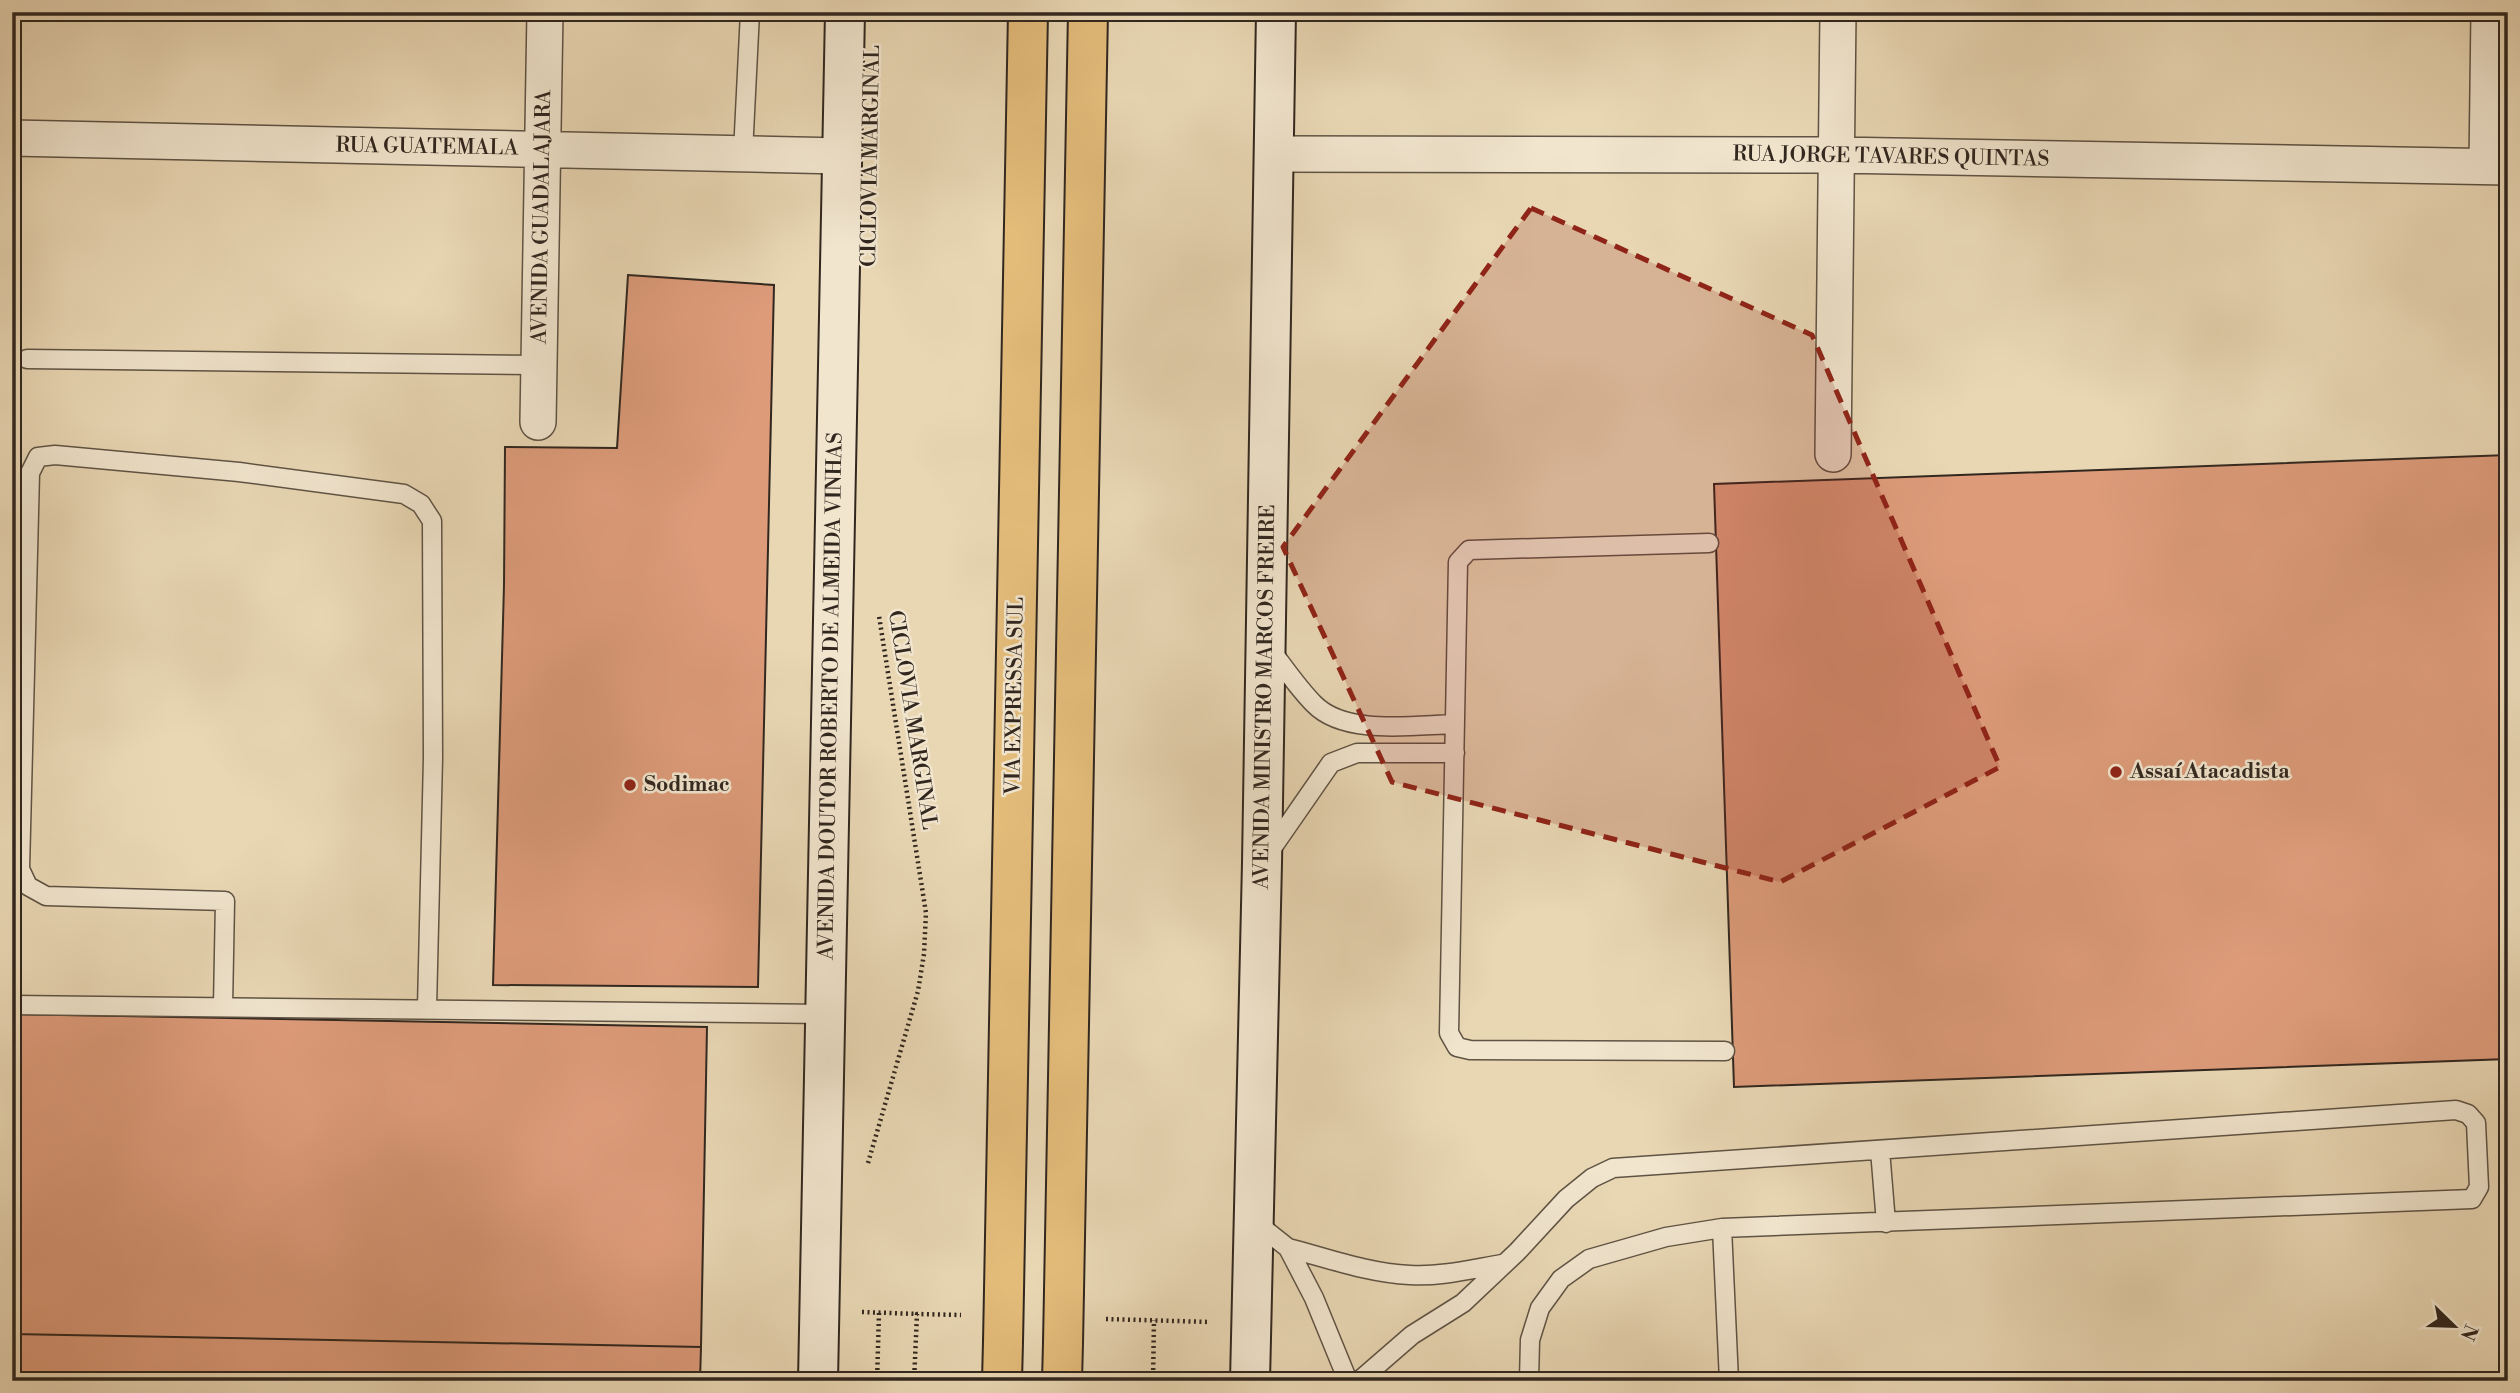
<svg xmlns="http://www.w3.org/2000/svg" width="2520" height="1393" viewBox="0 0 2520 1393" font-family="'Libre Bodoni',serif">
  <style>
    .building { fill: #dd9b7a; stroke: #31271f; stroke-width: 2 }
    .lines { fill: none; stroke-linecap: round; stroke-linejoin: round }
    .lane-casing { stroke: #5f5344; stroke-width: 21 }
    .street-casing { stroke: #5f5344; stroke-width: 38 }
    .secondary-casing { stroke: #31271f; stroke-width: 42 }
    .highway-casing { stroke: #31271f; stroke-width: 42 }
    .path { stroke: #31271f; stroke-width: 4.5; stroke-dasharray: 2 3.5; stroke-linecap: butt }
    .lane { stroke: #f1e5ce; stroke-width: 18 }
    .street { stroke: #f1e5ce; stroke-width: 35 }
    .secondary { stroke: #f1e5ce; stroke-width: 38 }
    .highway { stroke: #e4bc7a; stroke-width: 38 }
    .highway-bridge-casing { stroke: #31271f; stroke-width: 42; stroke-linecap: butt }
    .highway-bridge { stroke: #e4bc7a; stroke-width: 38 }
    .marked { fill: #8f2418; fill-opacity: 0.2; stroke: #8f2418; stroke-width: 5; stroke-dasharray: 14 9; stroke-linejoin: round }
    .poi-dot { fill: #8f2418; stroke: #f1e5ce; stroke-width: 2.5 }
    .labels { text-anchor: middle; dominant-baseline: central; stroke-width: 5; stroke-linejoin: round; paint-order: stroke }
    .street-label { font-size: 21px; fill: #31271f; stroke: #f1e5ce }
    .poi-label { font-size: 21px; font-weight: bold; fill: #31271f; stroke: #f1e5ce; text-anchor: start }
  </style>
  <rect width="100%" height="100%" fill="#e9d7b4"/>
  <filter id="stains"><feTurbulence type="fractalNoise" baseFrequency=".00286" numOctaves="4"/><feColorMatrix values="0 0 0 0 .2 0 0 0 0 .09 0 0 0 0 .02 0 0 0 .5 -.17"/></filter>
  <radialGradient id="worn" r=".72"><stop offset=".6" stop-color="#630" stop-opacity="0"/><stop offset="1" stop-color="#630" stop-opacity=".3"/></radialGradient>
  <path class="building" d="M628 275 774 285 758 987 493 985 504 585 505 447 617 448Z
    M2508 455V1059L1734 1087 1714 484Z
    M12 1014 707 1027 701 1347 12 1334Z
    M12 1334 701 1347 700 1381H12Z"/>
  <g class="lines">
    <g class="lane-casing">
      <path id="lane" d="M743 153 750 12
        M27 359 540 365
        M1709 543 1469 550 1458 562 1449 1033 1457 1047 1470 1050 1725 1051
        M1270 649C1284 667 1298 688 1314 704 1345 736 1414 725 1455 724
        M1270 851 1331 763 1357 753H1455
        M12 1005 825 1014
        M223 1006 225 901 46 896 28 886 20 869 30 473 38 457 55 455 239 472 404 494 421 504 432 521 433 758 427 1008
        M1880 1150 1886 1223
        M1254 1221 1288 1248 1314 1298 1348 1381
        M1722 1228 1729 1381
        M1288 1248C1327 1258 1368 1273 1410 1275 1440 1277 1472 1269 1502 1264
        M1359 1381 1412 1335 1463 1303 1517 1252 1566 1199 1592 1178 1613 1168 2456 1110 2468 1114 2476 1123 2479 1187 2472 1199 1722 1228 1666 1237 1589 1259 1561 1279 1540 1308 1530 1340 1529 1381"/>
    </g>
    <g class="street-casing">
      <path id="street" d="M12 138 842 156
        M1274 154 1836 155 2508 167
        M2487 166 2489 12
        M538 422 545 12
        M1833 454 1838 12"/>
    </g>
    <g class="secondary-casing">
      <path id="secondary" d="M818 1381 845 12
        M1250 1381 1262 863 1276 12"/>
    </g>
    <g class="highway-casing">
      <path id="highway" d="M1004 1290 1028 12
        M1064 1291 1088 12
        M1002 1381 1003 1342
        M1062 1381 1063 1343"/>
    </g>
    <path class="path" d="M868 1163 918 991 924 954 926 913 879 616
      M862 1312 917 1314
      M1106 1319 1210 1322
      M877 1381 879 1313
      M914 1381 917 1314 961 1315
      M1153 1381 1154 1320"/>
    <use href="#lane" class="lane"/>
    <use href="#street" class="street"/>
    <use href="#secondary" class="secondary"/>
    <use href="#highway" class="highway"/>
    <g class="highway-bridge-casing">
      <path id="highway-bridge" d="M1003 1342 1004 1290
        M1063 1343 1064 1291"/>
    </g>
    <use href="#highway-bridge" class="highway-bridge"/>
  </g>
  <path class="marked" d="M1531 208 1812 335 2000 767 1780 882 1392 782 1283 547Z"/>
  <g class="poi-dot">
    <circle cx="2116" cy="772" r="7"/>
    <circle cx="630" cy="785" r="7"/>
  </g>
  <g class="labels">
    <g class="street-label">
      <text transform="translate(427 147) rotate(1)">RUA GUATEMALA</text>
      <text transform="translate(871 156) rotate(-89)">CICLOVIA MARGINAL</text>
      <text transform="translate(1891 157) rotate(1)">RUA JORGE TAVARES QUINTAS</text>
      <text transform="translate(542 217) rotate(-89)">AVENIDA GUADALAJARA</text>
      <text transform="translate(831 696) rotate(-89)">AVENIDA DOUTOR ROBERTO DE ALMEIDA VINHAS</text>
      <text transform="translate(1015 696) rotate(-89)">VIA EXPRESSA SUL</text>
      <text transform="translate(1265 697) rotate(-89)">AVENIDA MINISTRO MARCOS FREIRE</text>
      <text transform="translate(912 720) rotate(81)">CICLOVIA MARGINAL</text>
    </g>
    <g class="poi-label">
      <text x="2130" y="772">Assaí Atacadista</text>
      <text x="644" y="785">Sodimac</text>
    </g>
  </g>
  <rect width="2520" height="1393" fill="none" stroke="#e9d7b4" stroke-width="42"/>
  <rect x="14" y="14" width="2492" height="1365" fill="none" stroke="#31271f" stroke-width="3.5"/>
  <rect x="21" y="21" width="2478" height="1351" fill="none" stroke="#31271f" stroke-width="2"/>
  <g transform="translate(2454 1326) rotate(113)" stroke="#f1e5ce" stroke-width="5" paint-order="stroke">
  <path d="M0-5L12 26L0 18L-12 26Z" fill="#31271f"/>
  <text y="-10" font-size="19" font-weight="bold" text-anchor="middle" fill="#31271f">N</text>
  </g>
  <rect width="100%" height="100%" filter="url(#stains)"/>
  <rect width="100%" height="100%" fill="url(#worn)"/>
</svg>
